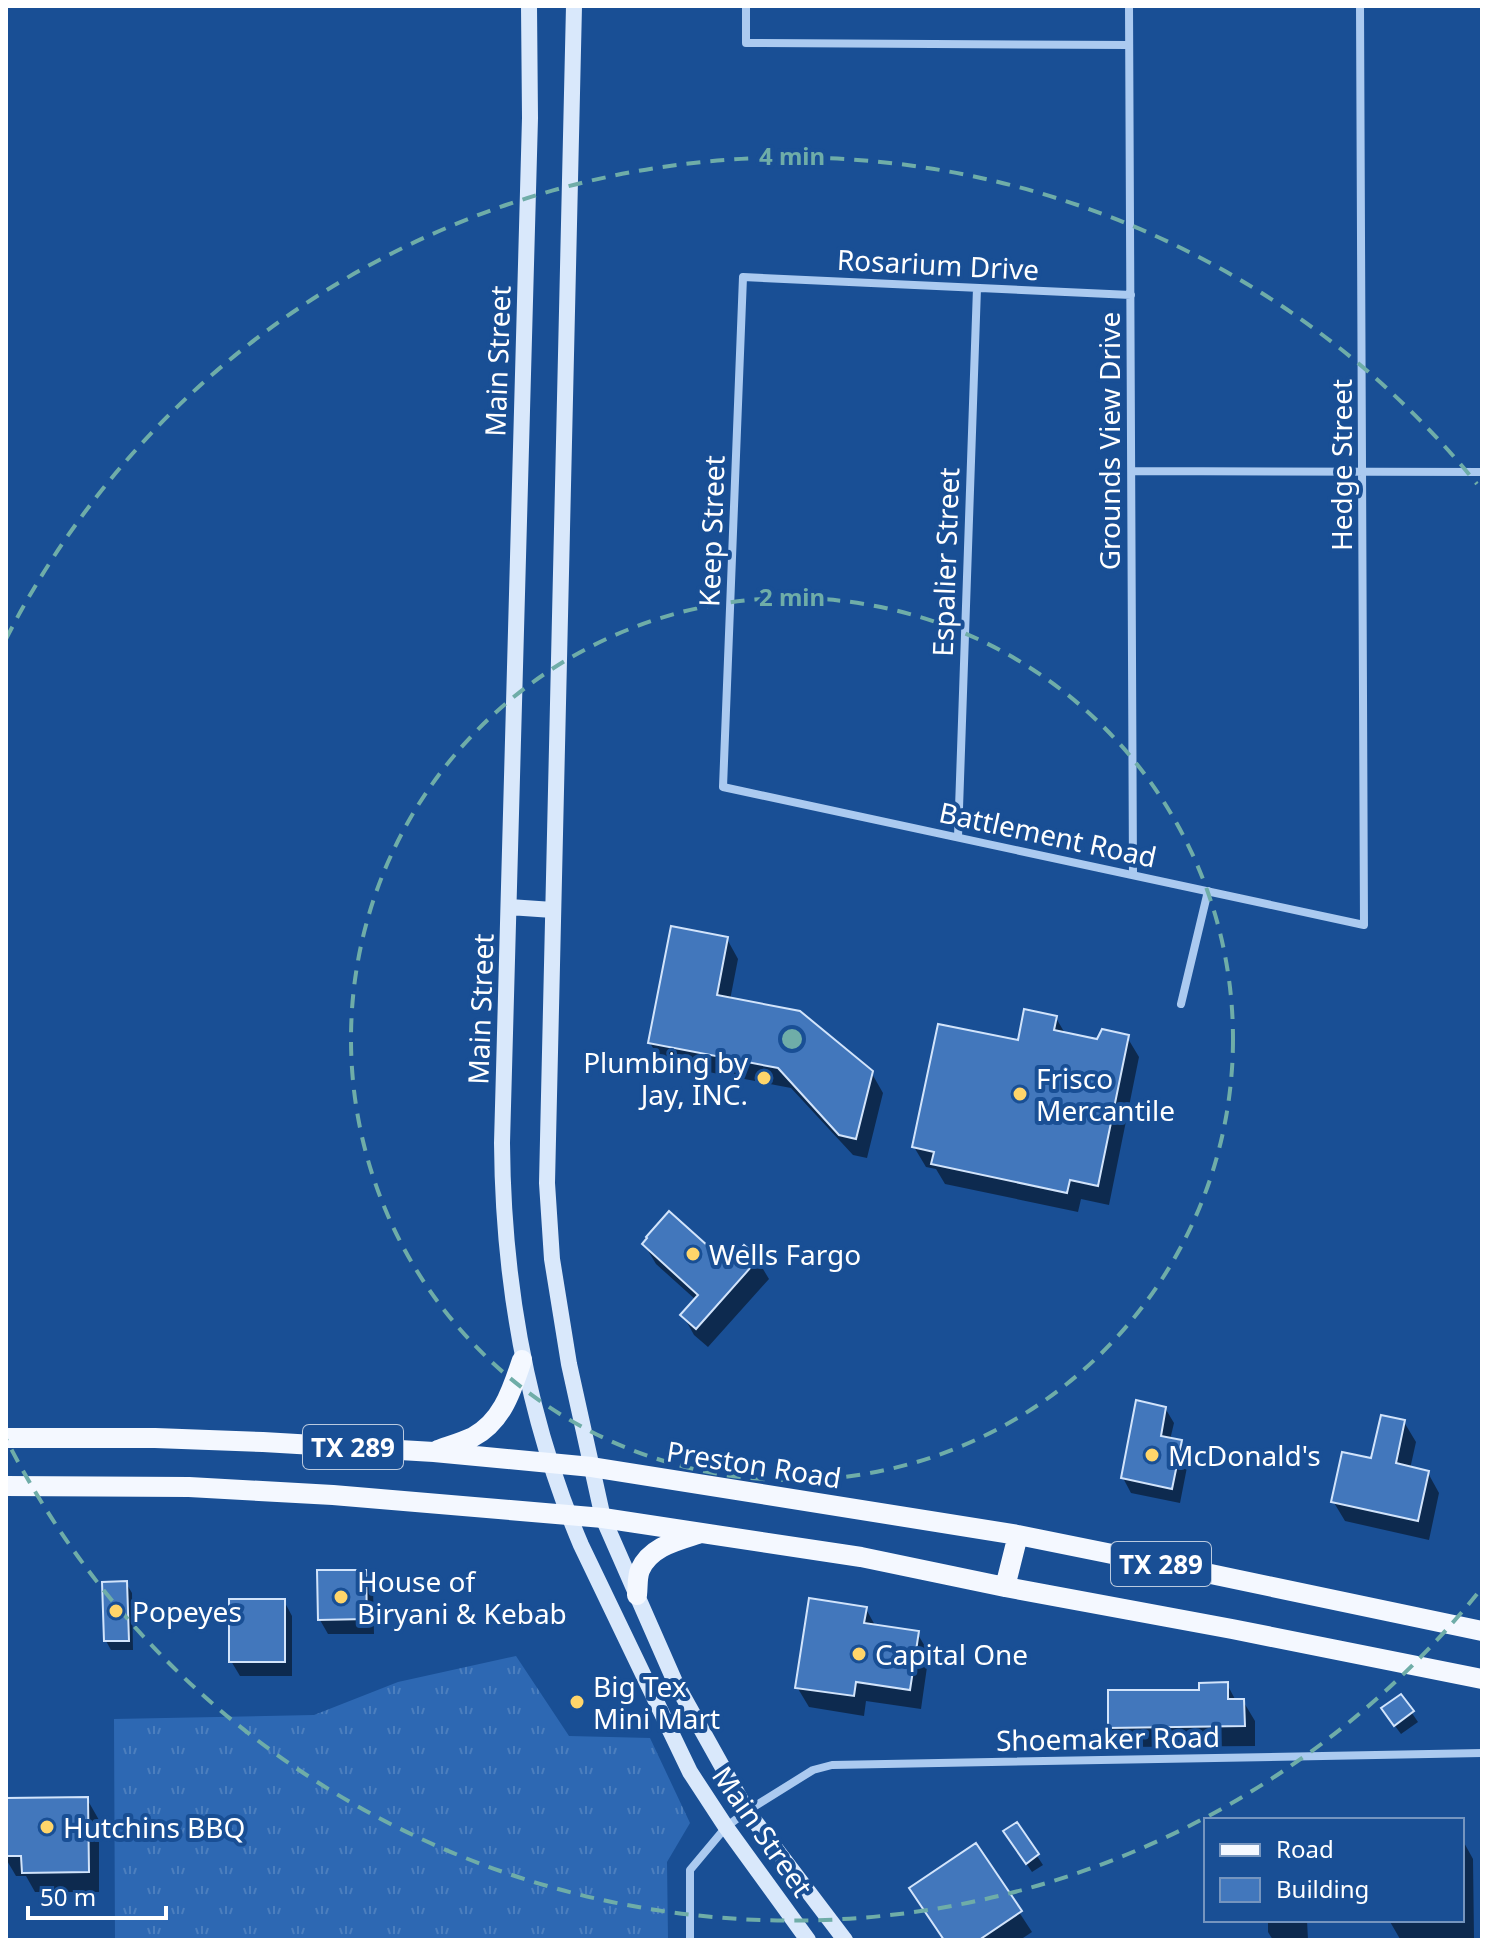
<svg xmlns="http://www.w3.org/2000/svg" width="1488" height="1946" viewBox="0 0 1488 1946" font-family="'Noto Sans',sans-serif">
  <style>
    .grass { fill: url(#grass-tufts) }
    .shadow { fill: #0007 }
    .building { fill: #4277bc; stroke: #d2e4fb; stroke-width: 2 }
    .lines { fill: none; stroke-linecap: round; stroke-linejoin: round }
    .minor { stroke: #abcaf0; stroke-width: 8 }
    .secondary { stroke: #d9e8fb; stroke-width: 16 }
    .primary { stroke: #f4f8ff; stroke-width: 20 }
    .ring { fill: none; stroke: #6fada8; stroke-width: 4; stroke-dasharray: 14 10 }
    .poi-dot { fill: #ffd56a; stroke: #194f95; stroke-width: 3 }
    .labels { text-anchor: middle; dominant-baseline: central; stroke-width: 8; stroke-linejoin: round; paint-order: stroke }
    .shield { fill: #194f95; stroke: #bacadf; stroke-width: 2 }
    .shield-label { font-size: 26px; font-weight: bold; fill: #fff }
    .street-label { font-size: 28px; fill: #fff; stroke: #194f95 }
    .poi-label { font-size: 28px; fill: #fff; stroke: #194f95; text-anchor: start }
    .centre { fill: #6fada8; stroke: #194f95; stroke-width: 4 }
    .ring-label { font-size: 24px; text-anchor: middle; font-weight: bold; fill: #6fada8; stroke: #194f95; stroke-width: 8; stroke-linejoin: round; paint-order: stroke }
  </style>
  <defs>
    <pattern id="grass-tufts" width="24" height="20" patternUnits="userSpaceOnUse" patternTransform="scale(2)"><rect width="24" height="20" fill="#2d68b3"/><path d="M3 7l-1-3M5 7V3M7 7l1-3M15 17l-1-3M17 17v-4M19 17l1-3" fill="none" stroke="#4c7fbe"/></pattern>
  </defs>
  <rect width="100%" height="100%" fill="#194f95"/>
  <path class="grass" d="M516 1656 569 1736 650 1738 690 1823 667 1862 668 1940H115L114 1719 314 1715 398 1682Z"/>
  <path class="shadow" d="M727 939 738 959 730 1000 871 1072 883 1093 867 1158 853 1155 791 1088 662 1063 650 1043Z
    M1056 1018 1066 1035 1098 1042 1127 1037 1139 1057 1109 1205 1081 1199 1078 1212 945 1184 936 1169 926 1167 914 1147 1019 1043Z
    M644 1244 728 1266 757 1259 769 1279 708 1347 694 1335 683 1315 696 1300 656 1264Z
    M1165 1408 1174 1423 1170 1440 1180 1442 1189 1457 1180 1503 1131 1493 1123 1478Z
    M1404 1422 1416 1442 1410 1469 1428 1473 1439 1493 1429 1540 1345 1521 1333 1501 1373 1460Z
    M365 1572 373 1586 374 1634H328L320 1620Z
    M126 1583 132 1593 133 1650H111L106 1641Z
    M284 1601 292 1616V1676H240L231 1661Z
    M866 1609 876 1627 917 1633 929 1653 921 1709 866 1701 864 1716 809 1707 797 1687Z
    M1227 1684 1236 1701H1243L1255 1721V1746L1122 1747 1110 1727 1201 1692Z
    M1401 1697 1418 1722 1401 1734 1389 1718Z
    M87 1799 99 1820V1892H35L26 1876H16L6 1859V1800Z
    M1016 1824 1043 1865 1032 1872 1011 1841Z
    M1462 1839 1473 1859 1474 1938 1400 1939 1389 1920H1462Z
    M976 1846 1032 1932 1020 1940H944Z
    M1268 1920H1307L1308 1940H1273L1268 1932Z"/>
  <path class="building" d="M671 926 728 937 717 995 800 1011 873 1071 856 1139 839 1135 778 1068 648 1043Z
    M1024 1009 1057 1016 1054 1030 1097 1039 1102 1029 1129 1035 1098 1186 1070 1180 1067 1193 931 1164 934 1152 912 1147 938 1024 1018 1040Z
    M669 1211 728 1264 744 1245 759 1258 696 1329 680 1315 698 1295 642 1244 647 1238 646 1237Z
    M1136 1400 1166 1407 1161 1436 1182 1440 1172 1489 1121 1478Z
    M1381 1415 1405 1420 1396 1463 1429 1471 1418 1521 1331 1502 1342 1452 1371 1458Z
    M317 1570H366L367 1619 318 1620Z
    M127 1581 129 1641H104L102 1582Z
    M809 1598 867 1607 864 1623 919 1631 910 1690 856 1682 854 1696 795 1688Z
    M229 1599H285V1662H229Z
    M1228 1682V1699H1244L1245 1726 1108 1728V1690H1199V1683Z
    M1401 1694 1414 1711 1394 1726 1381 1708Z
    M88 1797 89 1872 22 1873 21 1856H6V1798Z
    M1017 1822 1039 1854 1026 1864 1003 1831Z
    M976 1843 1022 1911 979 1940H944L909 1888Z"/>
  <g class="lines">
    <path class="minor" d="M746 6V43L1129 45
      M1129 6 1133 875
      M1131 295 743 277 723 787 1364 925 1360 6
      M1132 471 1482 472
      M958 837 977 288
      M1181 1004 1208 891
      M690 1940V1870L726 1827 747 1811 813 1770 832 1765 1482 1753"/>
    <path class="secondary" d="M529 6 530 118 502 1143C503 1281 527 1418 581 1545L690 1772 726 1827 808 1940
      M574 6 547 1183 552 1259 569 1364 603 1518 675 1682 747 1811 845 1940
      M509 907 553 910"/>
    <path class="primary" d="M6 1438H155L263 1442 434 1452 592 1467 1018 1535 1206 1573 1482 1631
      M438 1450C449 1446 462 1442 473 1437 503 1421 512 1389 522 1360
      M6 1486 189 1487 333 1495 603 1518 861 1557 1005 1587 1232 1629 1482 1679
      M1005 1587 1018 1535
      M637 1595C638 1587 637 1577 640 1570 650 1547 676 1541 698 1534"/>
  </g>
  <g class="ring">
    <circle cx="792" cy="1039" r="441"/>
    <path d="M1477 1594A882 882 0 0 1 6 1439M6 639A882 882 0 0 1 1477 484"/>
  </g>
  <g class="poi-dot">
    <circle cx="764" cy="1078" r="8"/>
    <circle cx="1020" cy="1094" r="8"/>
    <circle cx="693" cy="1254" r="8"/>
    <circle cx="1152" cy="1455" r="8"/>
    <circle cx="341" cy="1597" r="8"/>
    <circle cx="116" cy="1611" r="8"/>
    <circle cx="859" cy="1654" r="8"/>
    <circle cx="577" cy="1702" r="8"/>
    <circle cx="47" cy="1827" r="8"/>
  </g>
  <g class="labels">
    <g class="shield">
      <rect x="303" y="1425" width="100" height="44" rx="6"/>
      <rect x="1111" y="1542" width="100" height="44" rx="6"/>
    </g>
    <g class="shield-label">
      <text x="353" y="1447">TX 289</text>
      <text x="1161" y="1564">TX 289</text>
    </g>
    <g class="street-label">
      <text transform="translate(938 264) rotate(3)">Rosarium Drive</text>
      <text transform="translate(497 361) rotate(-88)">Main Street</text>
      <text transform="translate(1109 441) rotate(-90)">Grounds View Drive</text>
      <text transform="translate(1341 465) rotate(-90)">Hedge Street</text>
      <text transform="translate(711 531) rotate(-88)">Keep Street</text>
      <text transform="translate(945 562) rotate(-88)">Espalier Street</text>
      <text transform="translate(1048 834) rotate(12)">Battlement Road</text>
      <text transform="translate(480 1009) rotate(-88)">Main Street</text>
      <text transform="translate(754 1464) rotate(9)">Preston Road</text>
      <text transform="translate(1108 1738) rotate(-1)">Shoemaker Road</text>
      <text transform="translate(763 1831) rotate(55)">Main Street</text>
    </g>
    <g class="poi-label">
      <text x="748" y="1062" text-anchor="end">Plumbing by<tspan x="748" dy="32">Jay, INC.</tspan></text>
      <text x="1036" y="1078">Frisco<tspan x="1036" dy="32">Mercantile</tspan></text>
      <text x="709" y="1254">Wells Fargo</text>
      <text x="1168" y="1455">McDonald's</text>
      <text x="357" y="1581">House of<tspan x="357" dy="32">Biryani &amp; Kebab</tspan></text>
      <text x="132" y="1611">Popeyes</text>
      <text x="875" y="1654">Capital One</text>
      <text x="593" y="1686">Big Tex<tspan x="593" dy="32">Mini Mart</tspan></text>
      <text x="63" y="1827">Hutchins BBQ</text>
    </g>
  </g>
  <circle cx="792" cy="1039" r="12" class="centre"/>
  <g class="ring-label">
    <text x="792" y="165">4 min</text>
    <text x="792" y="606">2 min</text>
  </g>
  <rect width="1488" height="1946" fill="none" stroke="#ffffff" stroke-width="16"/>
  <rect x="1204" y="1818" width="260" height="104" fill="#194f95" stroke="#7595bf" stroke-width="2"/>
  <rect x="1220" y="1844" width="40" height="12" fill="#f4f8ff" stroke="#7595bf" stroke-width="2"/>
  <text x="1276" y="1858" font-size="24" fill="#ffffff">Road</text>
  <rect x="1220" y="1878" width="40" height="24" fill="#4277bc" stroke="#7595bf" stroke-width="2"/>
  <text x="1276" y="1898" font-size="24" fill="#ffffff">Building</text>
  <path d="M28 1906v12h138v-12" fill="none" stroke="#ffffff" stroke-width="4"/>
  <text x="40" y="1906" font-size="24" fill="#ffffff" stroke="#194f95" stroke-width="6" paint-order="stroke">50 m</text>
</svg>
